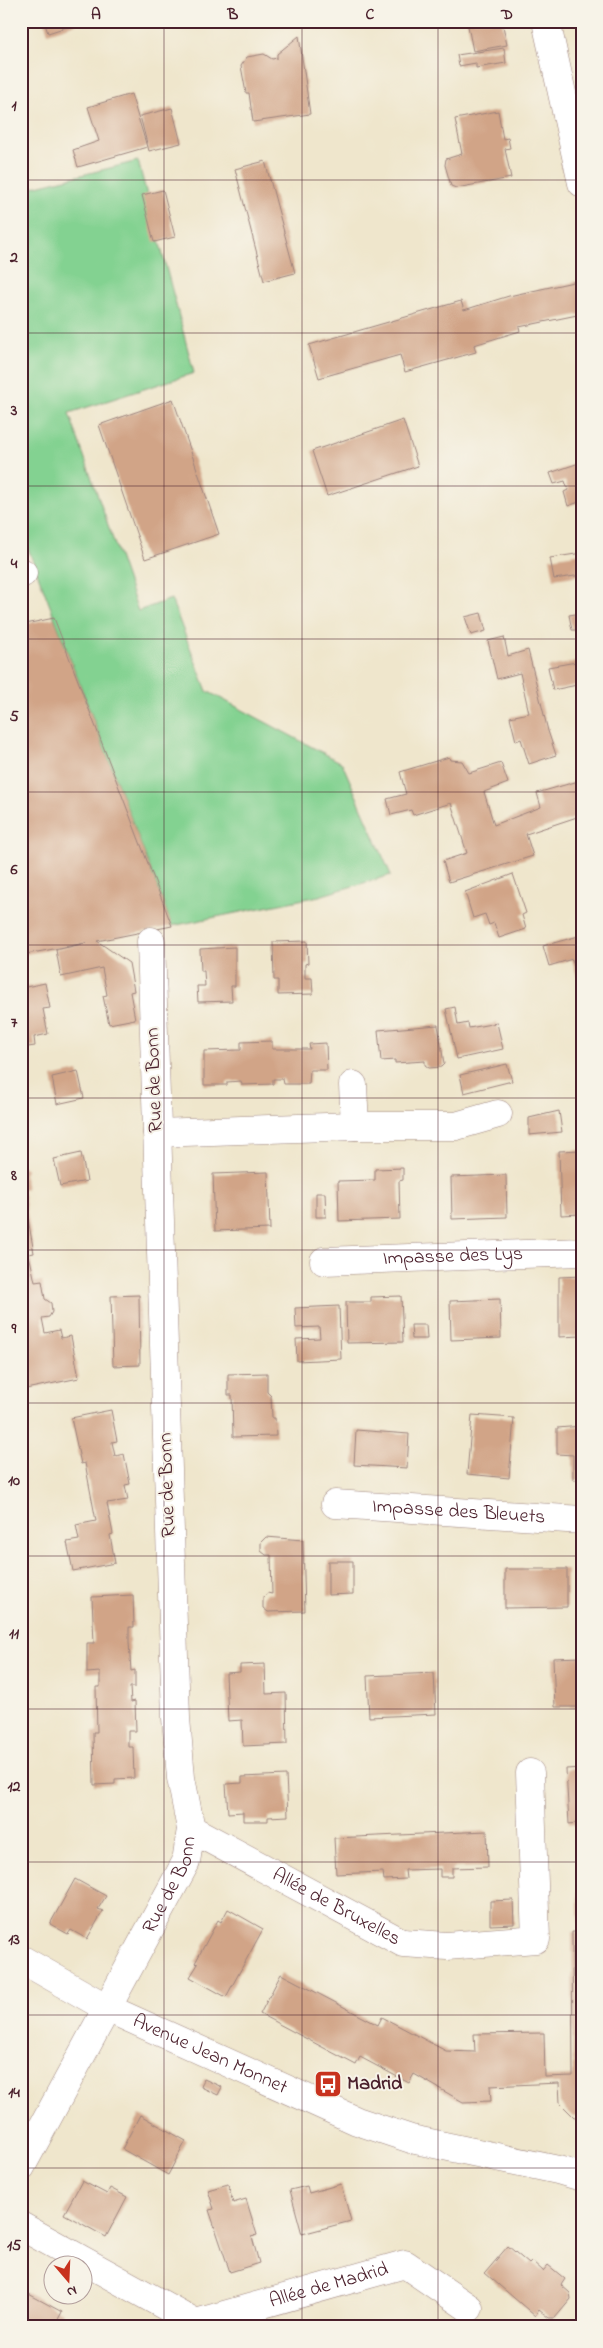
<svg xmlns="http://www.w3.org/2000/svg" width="603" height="2348" viewBox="0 0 603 2348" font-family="'Indie Flower',sans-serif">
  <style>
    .green { fill: #83d291; stroke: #66785e }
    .building { fill: #d1a487 }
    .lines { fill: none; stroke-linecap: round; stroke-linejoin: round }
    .minor-casing { stroke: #9c827c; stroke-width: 29 }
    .tertiary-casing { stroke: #9c827c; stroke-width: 29 }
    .minor { stroke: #fff; stroke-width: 28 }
    .tertiary { stroke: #fff; stroke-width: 28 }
    .grid { fill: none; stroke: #4a1f2b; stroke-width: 1; stroke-opacity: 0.55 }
    .labels { text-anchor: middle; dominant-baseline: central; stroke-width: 4; stroke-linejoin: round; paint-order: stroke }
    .street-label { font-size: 20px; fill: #4a1f2b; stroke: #f7f3e8 }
    .poi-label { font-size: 20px; font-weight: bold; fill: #4a1f2b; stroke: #f7f3e8; text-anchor: start }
    .neatline { fill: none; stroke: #4a1f2b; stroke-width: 2 }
    .grid-label { font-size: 16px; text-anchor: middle; font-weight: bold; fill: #4a1f2b }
  </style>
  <rect width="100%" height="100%" fill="#f7f3e8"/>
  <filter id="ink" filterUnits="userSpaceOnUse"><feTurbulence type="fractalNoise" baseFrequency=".02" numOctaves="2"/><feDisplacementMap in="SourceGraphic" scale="10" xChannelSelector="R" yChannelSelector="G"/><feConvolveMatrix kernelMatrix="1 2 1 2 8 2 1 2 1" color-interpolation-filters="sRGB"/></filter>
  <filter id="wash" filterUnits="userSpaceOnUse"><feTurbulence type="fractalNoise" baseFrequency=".0096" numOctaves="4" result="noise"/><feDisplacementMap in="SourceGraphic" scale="20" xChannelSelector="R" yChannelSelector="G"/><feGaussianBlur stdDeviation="1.12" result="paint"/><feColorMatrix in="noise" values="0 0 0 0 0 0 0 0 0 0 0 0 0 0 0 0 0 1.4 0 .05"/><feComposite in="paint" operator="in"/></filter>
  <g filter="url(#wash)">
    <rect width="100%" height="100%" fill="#efe6cc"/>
    <path class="green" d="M138 161 194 373 69 413 138 611 171 599 207 691 342 763 391 875 319 896 172 926 21 530V190Z"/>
    <g id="blocks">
      <path class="building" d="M44 21H75L76 24 48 33Z
        M467 21H502L507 45 473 51Z
        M299 36 310 114 253 122 249 93H246L241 66 247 57 264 54 272 59 277 58V54Z
        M504 48 506 63 476 68V63L459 66 457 55Z
        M131 94 147 147 78 167 73 150 99 141 88 107Z
        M172 108 181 143 149 151 140 116Z
        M498 111 503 139 508 138 510 148 505 149 511 178 456 188 451 186 445 165 446 159 462 154 455 119Z
        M265 161 295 273 264 281 235 169Z
        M163 190 175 237 154 242 142 195Z
        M578 281 582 314 519 327 520 331 474 345 476 352 405 372 400 355 319 378 309 345 461 301 464 310 509 296Z
        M173 399 219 534 145 559 99 425Z
        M403 420 418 466 327 496 312 451Z
        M579 463 582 472V501L568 506 564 492 568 490 565 481 554 484 550 473Z
        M582 553V575L554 579 550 558Z
        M481 613 486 631 471 635 465 617Z
        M582 613V630H572L569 615Z
        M54 618 172 926 97 941 129 963 134 991 130 992 135 1019 109 1024 103 996 107 995 102 968 61 977 56 950 86 943 21 955V625Z
        M504 637 508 656 528 650 548 731 556 755 529 764 521 739 516 741 510 717 529 713 520 673 497 679 488 641Z
        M582 661V704H581L577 685 553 690 548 667Z
        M449 757 450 760 462 761 469 773 501 763 508 783 484 792 494 825 541 807 537 793 582 780V820L580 816 526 834 533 856 449 882 443 861 467 853 451 803 413 815 411 810 391 815 387 799 406 794 400 772Z
        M513 874 526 913 522 915 526 929 499 938 494 923 489 925 485 914 473 918 465 892Z
        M582 935V990H581L572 959 549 966 543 946Z
        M307 941 308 963 305 964V978H312L313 994 278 995V980H274L273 942Z
        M235 947V986H231L232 1001 198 1002 197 986H205L204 971H201L200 949Z
        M45 983 50 1008 43 1009 48 1034 34 1037 35 1046 21 1048V988Z
        M455 1007 458 1025 468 1023 469 1028 497 1023 503 1049 457 1059 446 1009Z
        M438 1025 444 1064 441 1067 429 1068 425 1065V1061L395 1063V1060L381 1061 378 1030Z
        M272 1041V1049H310L309 1044 326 1043 327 1070H310L309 1084H284L283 1079H273V1084L242 1085 241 1081 227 1082V1085H204V1051L241 1050V1042Z
        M507 1064 512 1081 464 1093 460 1075Z
        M78 1071 84 1098 57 1104 52 1077Z
        M559 1111 562 1132 529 1135V1118Z
        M582 1150V1214L561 1215 559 1151Z
        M81 1153 87 1181 60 1186 54 1159Z
        M21 1165 27 1169 24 1174 27 1189 23 1190 34 1253 29 1254 35 1282 42 1281 45 1299 51 1303 52 1312 49 1317 42 1318 45 1333 59 1330 61 1338 71 1336 79 1378 21 1390Z
        M403 1168V1180L399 1181 400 1219 339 1221 338 1181 375 1180V1169Z
        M268 1172 270 1229 215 1231 213 1174Z
        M506 1175 507 1217 452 1219 451 1177Z
        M316 1193H325L326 1217H316Z
        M582 1276V1336L559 1337V1277Z
        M139 1295 140 1365 113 1366 111 1296Z
        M401 1296 403 1342 347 1343 346 1302H371V1297Z
        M500 1299 501 1338 451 1340 450 1301Z
        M339 1306 341 1359 297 1361 296 1339 320 1338 319 1327 296 1328 295 1308Z
        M411 1325H426L427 1339H412Z
        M267 1373V1392L271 1396 272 1418H275L276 1436 233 1437 232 1395H228V1374Z
        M111 1410 117 1441 112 1442 115 1456 124 1454 130 1484 125 1485 128 1500 107 1503 113 1534 110 1535 115 1563 73 1571 67 1542 79 1540 76 1525 96 1521 85 1463 81 1464 71 1418Z
        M472 1415 514 1418 509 1478 467 1474Z
        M582 1426V1480H573V1455L557 1454V1428Z
        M356 1430 409 1434 407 1468 354 1465Z
        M266 1537 303 1540 305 1611 268 1612 263 1608V1598L267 1593 272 1594 271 1555H266L261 1551V1542Z
        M328 1561H353V1594L328 1595Z
        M505 1569H567V1607L505 1608Z
        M133 1595 134 1627H129V1642L131 1671 135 1670V1687H130L131 1702 135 1701 136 1731H128V1747H133L134 1778 115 1779V1784L94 1785 93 1732H97L96 1687H100V1672L87 1673V1643H94L92 1597Z
        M582 1657V1707H555L553 1658Z
        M265 1664 266 1694 286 1693 287 1744 243 1746 242 1720 228 1721 226 1673 240 1672V1665Z
        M434 1673 436 1714 369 1717 367 1676Z
        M582 1768V2116L574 2117 560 2103 559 2083 490 2086 491 2101 463 2102 414 2074 409 2083 360 2057 356 2065 260 2014 281 1974 378 2025 382 2017 446 2051 475 2052 474 2034 544 2033 545 2077 573 2076 572 1932H579L578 1906 576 1823 569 1824 566 1769Z
        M286 1775 288 1816 268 1817V1821H243V1812L228 1813 226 1784 242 1783V1777Z
        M487 1831 488 1867 452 1868V1877H440V1869L405 1870 406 1879 384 1880 383 1872 336 1874 334 1838Z
        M75 1879 106 1896 98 1909 103 1911 87 1939 71 1930 68 1934 50 1924Z
        M513 1900 514 1924 490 1925V1901Z
        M228 1909 263 1929 226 1997 190 1977 198 1964 195 1963 218 1920 221 1922Z
        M204 2079 222 2087 218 2095 201 2087Z
        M140 2115 186 2141 168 2175 122 2149Z
        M82 2181 107 2194 110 2188 127 2197 106 2237 64 2214Z
        M228 2184 233 2203 246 2199 257 2235 252 2237 259 2263 230 2272 209 2210 214 2209 208 2190Z
        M341 2184 351 2221 302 2234 290 2190 307 2186 309 2193Z
        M508 2246 529 2264 532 2261 543 2271 548 2265 565 2279 561 2285 570 2293 571 2299 555 2318H549L539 2310 535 2316 485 2273Z
        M23 2291 62 2312 54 2327H21Z"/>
    </g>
  </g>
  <g filter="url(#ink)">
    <use href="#blocks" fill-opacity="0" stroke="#9c827c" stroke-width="1"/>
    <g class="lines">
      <g class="minor-casing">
        <g id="minor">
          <path d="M21 573H23"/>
          <path d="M355 1126H456L498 1114"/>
          <path d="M157 1133 355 1126 353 1085"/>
          <path id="s1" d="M324 1261 582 1252"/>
          <path id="s2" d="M335 1504 582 1520"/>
          <path id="s3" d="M191 1829 403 1943 447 1946 536 1939 530 1773"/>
          <path id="s4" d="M21 2167 186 1862 191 1829 181 1778 176 1718 151 941"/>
          <path id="s5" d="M21 2226 196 2323 405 2264 469 2308"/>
        </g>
      </g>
      <g class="tertiary-casing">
        <g id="tertiary">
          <path d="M546 21 582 183"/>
          <path id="s6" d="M21 1959 107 2008 357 2121 411 2139 558 2170 582 2177"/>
        </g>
      </g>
      <use href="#minor" class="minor"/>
      <use href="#tertiary" class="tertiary"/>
    </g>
  </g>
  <path class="grid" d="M164 21V2327M302 21V2327M438 21V2327M21 180H582M21 333H582M21 486H582M21 639H582M21 792H582M21 945H582M21 1098H582M21 1250H582M21 1403H582M21 1556H582M21 1709H582M21 1862H582M21 2015H582M21 2168H582"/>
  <defs>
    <g id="bus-square" transform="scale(1.4375)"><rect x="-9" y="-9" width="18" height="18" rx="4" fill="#c8321e" stroke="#f7f3e8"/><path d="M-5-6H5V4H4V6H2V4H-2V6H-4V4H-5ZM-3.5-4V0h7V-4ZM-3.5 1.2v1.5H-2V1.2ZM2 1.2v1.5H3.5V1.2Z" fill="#fff"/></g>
  </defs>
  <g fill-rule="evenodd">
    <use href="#bus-square" x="328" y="2084"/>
  </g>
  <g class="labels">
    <g class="street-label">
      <text transform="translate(155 1080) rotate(-92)">Rue de Bonn</text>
      <text stroke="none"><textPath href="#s1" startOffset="129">Impasse des Lys</textPath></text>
      <text transform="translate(168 1485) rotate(-92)">Rue de Bonn</text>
      <text stroke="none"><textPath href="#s2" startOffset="124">Impasse des Bleuets</textPath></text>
      <text stroke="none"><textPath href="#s4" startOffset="320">Rue de Bonn</textPath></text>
      <text stroke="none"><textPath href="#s3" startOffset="165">Allée de Bruxelles</textPath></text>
      <text stroke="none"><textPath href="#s6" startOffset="212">Avenue Jean Monnet</textPath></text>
      <text stroke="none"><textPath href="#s5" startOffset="338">Allée de Madrid</textPath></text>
    </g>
    <g class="poi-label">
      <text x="347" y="2084">Madrid</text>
    </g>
  </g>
  <rect width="603" height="2348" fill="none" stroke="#f7f3e8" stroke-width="55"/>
  <g transform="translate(68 2280) rotate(161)"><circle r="24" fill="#f7f3e8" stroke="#b29e9c"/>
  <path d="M0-4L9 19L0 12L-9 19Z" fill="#c8321e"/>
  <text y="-8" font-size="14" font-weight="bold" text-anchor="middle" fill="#4a1f2b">N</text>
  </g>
  <rect x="28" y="28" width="548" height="2292" class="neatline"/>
  <g class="grid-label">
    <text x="96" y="19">A</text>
    <text x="233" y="19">B</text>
    <text x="370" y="19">C</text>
    <text x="507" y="19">D</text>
    <text x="14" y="110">1</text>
    <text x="14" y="262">2</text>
    <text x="14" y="415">3</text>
    <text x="14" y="568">4</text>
    <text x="14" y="721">5</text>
    <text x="14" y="874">6</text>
    <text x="14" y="1027">7</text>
    <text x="14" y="1180">8</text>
    <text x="14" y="1333">9</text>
    <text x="14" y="1485">10</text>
    <text x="14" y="1638">11</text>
    <text x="14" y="1791">12</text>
    <text x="14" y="1944">13</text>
    <text x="14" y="2097">14</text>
    <text x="14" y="2250">15</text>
  </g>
</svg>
